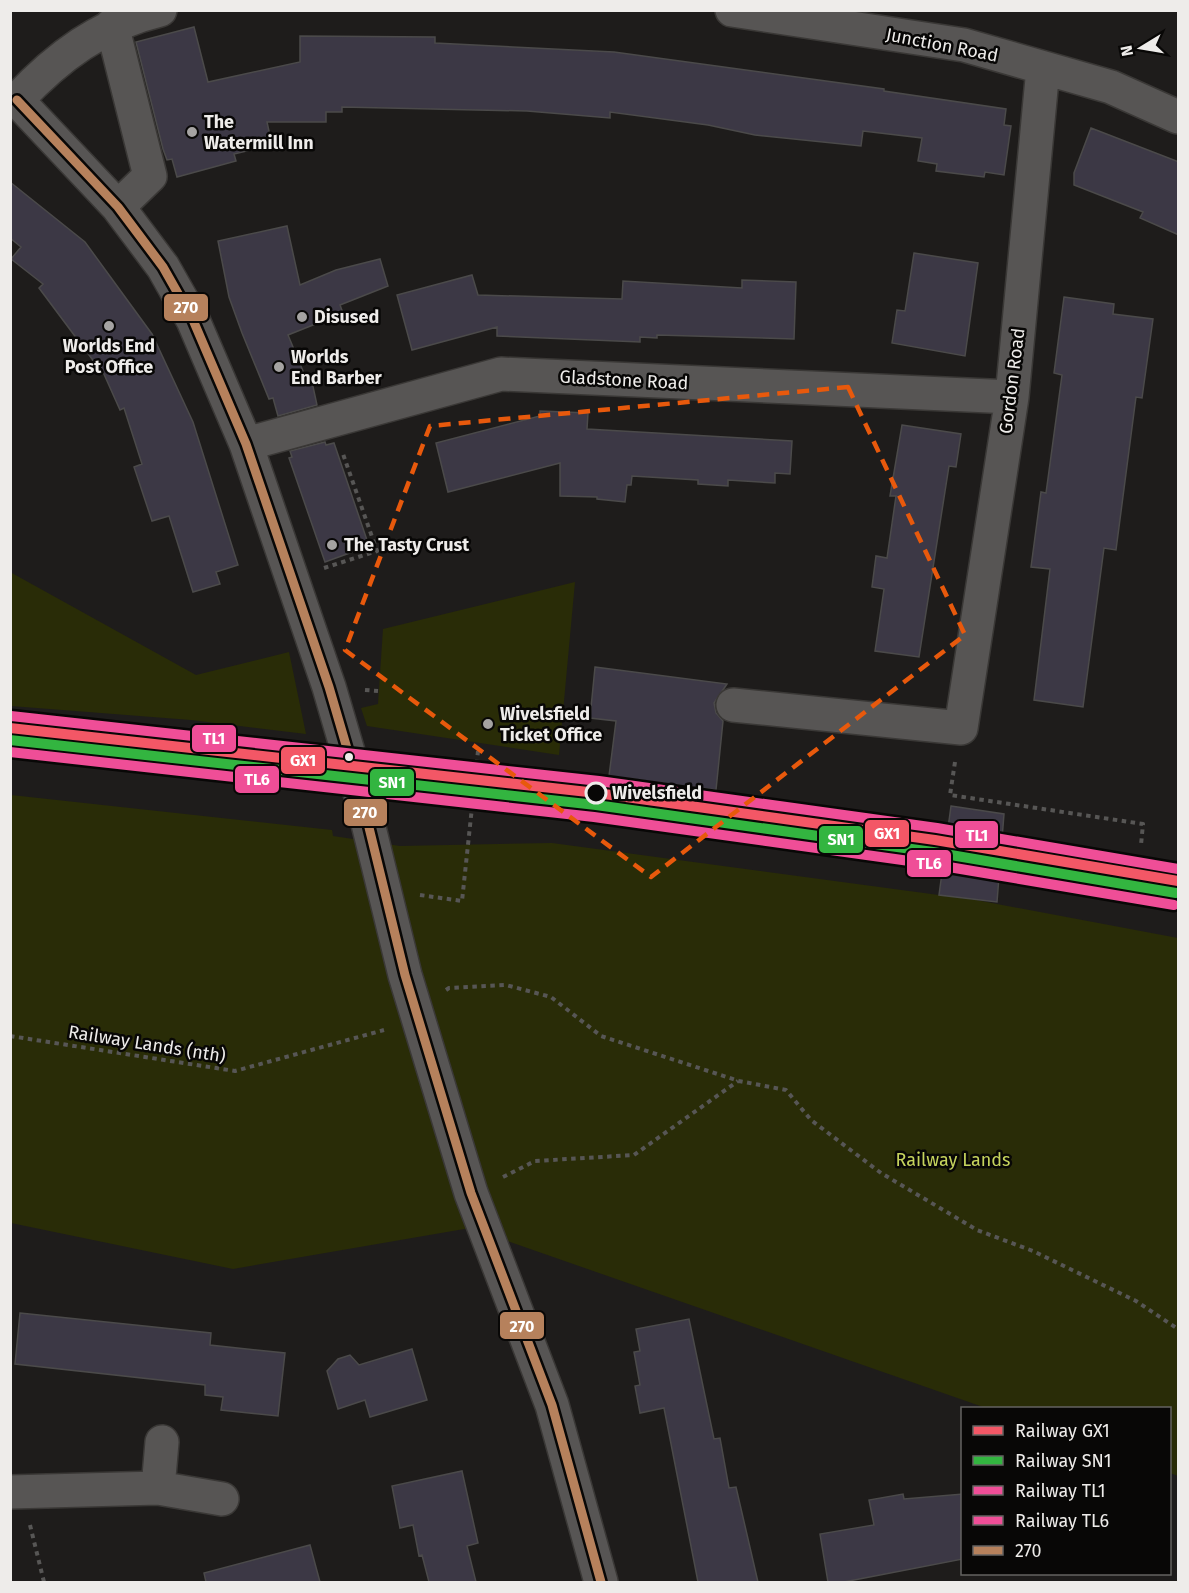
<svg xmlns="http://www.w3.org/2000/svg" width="1189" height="1593" viewBox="0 0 1189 1593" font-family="'Fira Sans',sans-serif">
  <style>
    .green { fill: #292c07 }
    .building { fill: #3c3845; stroke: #4b4a4a; stroke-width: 1.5 }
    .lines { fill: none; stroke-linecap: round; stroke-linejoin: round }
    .minor-casing { stroke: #3a3836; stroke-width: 36 }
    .path { stroke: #575655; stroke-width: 4; stroke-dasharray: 4.5 4.5; stroke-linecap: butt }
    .minor { stroke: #575554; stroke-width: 33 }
    .bus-1-casing { stroke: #080706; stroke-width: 14 }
    .bus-1 { stroke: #b6815c; stroke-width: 9 }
    .rail-1-casing { stroke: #080706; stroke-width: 15 }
    .rail-2-casing { stroke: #080706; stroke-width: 15 }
    .rail-3-casing { stroke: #080706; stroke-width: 15 }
    .rail-4-casing { stroke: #080706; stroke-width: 15 }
    .rail-1 { stroke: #f35766; stroke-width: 10 }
    .rail-2 { stroke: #33b540; stroke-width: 10 }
    .rail-3 { stroke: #ef4e97; stroke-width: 10 }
    .rail-4 { stroke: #ef4e97; stroke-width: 10 }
    .marked { fill: none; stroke: #e8590c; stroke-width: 4.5; stroke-dasharray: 12 8; stroke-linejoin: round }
    .poi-dot { fill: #a5a3a2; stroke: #080706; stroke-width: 2 }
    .bus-dot { fill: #eeecea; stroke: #080706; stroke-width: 2 }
    .stop-dot { fill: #080706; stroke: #eeecea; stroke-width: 3 }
    .labels { text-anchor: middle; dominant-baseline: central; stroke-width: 5; stroke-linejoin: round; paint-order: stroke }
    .street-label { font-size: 18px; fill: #eeecea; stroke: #080706 }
    .poi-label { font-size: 18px; font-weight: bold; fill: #eeecea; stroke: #080706; text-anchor: start }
    .stop-label { font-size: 18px; font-weight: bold; fill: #eeecea; stroke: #080706; text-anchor: start }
    .park-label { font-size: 18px; fill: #c6d45d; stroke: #080706 }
    .line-badge { stroke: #080706; stroke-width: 2 }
    .badge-label { font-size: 16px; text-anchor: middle; font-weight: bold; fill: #fff }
  </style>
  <rect width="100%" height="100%" fill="#1e1c1b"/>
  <path class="green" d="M10 572 196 675 289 652 306 734 191 720 11 706Z
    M575 582 559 755 367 726 361 708 378 704 383 629Z
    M11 795 332 830 333 836 400 846 552 843 976 900 1178 938V1476L1170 1473V1408H986L470 1228 233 1269 11 1223Z"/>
  <path class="building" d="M194 27 208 82 300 62V36L435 37V43L614 52 884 89V91L1006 109 1004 125 1011 126 1004 175 985 172 984 177 936 171 937 164 918 161 922 138 863 131 861 146 755 135 708 125 610 112V118L527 111 342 107V112H326V122H267L272 145 234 154 236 161 177 177 172 159 167 160 163 149 136 42Z
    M1091 128 1179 162V235L1140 218 1143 212 1074 185V173Z
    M10 182 85 242 152 334 193 422 238 565 216 572 220 584 193 592 169 516 152 521 134 467 142 464 124 408 120 410 103 372 99 374 92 359 39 288 43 284 11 259 21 247 10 238Z
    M287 226 300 285 336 270 380 259 388 286 340 305 343 313 288 335 308 383 312 382 317 405 278 416 273 398 269 399 242 333 229 297 218 241Z
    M914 253 978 263 965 356 892 343 897 310 905 311Z
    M472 275 478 295 622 299 623 281 742 288V280L796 282 794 339 657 335V338L640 337V342L497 336V327L412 350 397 295Z
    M1064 297 1114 304 1113 314 1153 319 1142 398 1136 397 1116 550 1104 548 1083 707 1034 700 1050 569 1031 567 1041 492 1046 493 1062 375 1054 373Z
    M540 411 588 413 587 429 792 441 790 474 775 473V483L728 480V486L698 484V480L632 476 631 485H627L625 502 597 499V497L560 496V463L448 492 436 443 540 416Z
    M902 425 961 434 956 467 949 466 919 657 875 651 884 589 872 587 876 556 887 558 896 496H890Z
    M325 442 326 445 334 443 369 546 325 562 289 458 292 457 290 451Z
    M595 667 727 684 714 703 716 713 723 721 716 790 609 776 616 721 590 718Z
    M951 806 1004 814 997 902 939 895Z
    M20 1313 211 1333 210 1345 285 1353 278 1416 221 1410 223 1397 205 1395V1385L15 1364Z
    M689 1319 714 1439 720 1438 729 1488 736 1487 758 1582H698L664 1408 640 1413 635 1386 640 1385 634 1352 640 1351 636 1329Z
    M412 1349 427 1400 370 1417 365 1400 338 1409 327 1371 338 1359 350 1355 359 1365Z
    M462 1471 478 1543 467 1546 476 1582H429L422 1555 419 1556 413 1525 400 1528 392 1486Z
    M903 1494 904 1499 963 1494V1559L844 1582H828L820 1534 874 1525 869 1500Z
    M310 1545 320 1582H206L204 1573Z"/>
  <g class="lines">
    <g class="minor-casing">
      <path id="minor" d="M732 10 964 45 1111 87 1178 117
        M112 25 150 176 118 207
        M17 100 118 207 163 267 193 320 246 444 329 687 363 803 405 975 471 1193 552 1405 601 1582
        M17 100C57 57 101 24 160 10
        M246 444 501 374 1012 397
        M733 705 961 728 1012 397 1043 68
        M158 1488 162 1442
        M10 1492 158 1488 222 1499"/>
    </g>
    <path class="path" d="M324 568 377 551 343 454
      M365 690 378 691
      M955 762 950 795 1143 824 1141 845
      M420 895 462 901 478 751
      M446 990 449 988 506 985 551 997 601 1036 739 1081 786 1090 811 1120 881 1173 977 1230 1033 1251 1136 1301 1178 1329
      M10 1036 235 1071 384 1030
      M503 1177 535 1161 634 1155 738 1081
      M30 1525 44 1582"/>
    <use href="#minor" class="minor"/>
    <g class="bus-1-casing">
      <path id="bus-1" d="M17 100 118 207 163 267 193 320 246 444 329 687 363 803 405 975 471 1193 552 1405 601 1582"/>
    </g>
    <use href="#bus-1" class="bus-1"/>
    <g class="rail-1-casing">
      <path id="rail-1" d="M10 728 597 793 935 840 1178 881"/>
    </g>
    <g class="rail-2-casing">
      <path id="rail-2" d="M10 740 596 805 933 852 1176 893"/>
    </g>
    <g class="rail-3-casing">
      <path id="rail-3" d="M11 716 599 781 937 828 1178 869"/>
    </g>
    <g class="rail-4-casing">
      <path id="rail-4" d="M10 752 594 817 931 864 1174 905"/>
    </g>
    <use href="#rail-1" class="rail-1"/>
    <use href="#rail-2" class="rail-2"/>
    <use href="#rail-3" class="rail-3"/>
    <use href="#rail-4" class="rail-4"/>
  </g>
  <path class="marked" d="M848 387 965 635 651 877 345 650 430 426Z"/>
  <g class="poi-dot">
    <circle cx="192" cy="132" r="6"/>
    <circle cx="302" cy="317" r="6"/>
    <circle cx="109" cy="326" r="6"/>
    <circle cx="279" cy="367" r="6"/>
    <circle cx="332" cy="545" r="6"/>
    <circle cx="488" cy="724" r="6"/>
  </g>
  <circle class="bus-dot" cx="349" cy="757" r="5"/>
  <circle class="stop-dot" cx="596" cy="793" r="10"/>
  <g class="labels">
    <g class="street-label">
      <text transform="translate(942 45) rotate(11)">Junction Road</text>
      <text transform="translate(624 380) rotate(3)">Gladstone Road</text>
      <text transform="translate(1012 381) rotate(-83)">Gordon Road</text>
      <text transform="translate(147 1044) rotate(9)">Railway Lands (nth)</text>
    </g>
    <g class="poi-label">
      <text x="204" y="122">The<tspan x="204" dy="21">Watermill Inn</tspan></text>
      <text x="314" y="317">Disused</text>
      <text x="109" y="346" text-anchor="middle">Worlds End<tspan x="109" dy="21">Post Office</tspan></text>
      <text x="291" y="357">Worlds<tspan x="291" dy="21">End Barber</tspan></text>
      <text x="344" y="545">The Tasty Crust</text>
      <text x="500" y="714">Wivelsfield<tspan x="500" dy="21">Ticket Office</tspan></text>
    </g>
    <g class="stop-label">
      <text x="612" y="793">Wivelsfield</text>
    </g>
    <g class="park-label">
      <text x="953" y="1160">Railway Lands</text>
    </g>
  </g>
  <g class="line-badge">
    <rect x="163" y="293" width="46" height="29" rx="6" fill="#b6815c"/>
    <rect x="191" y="724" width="46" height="29" rx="6" fill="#ef4e97"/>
    <rect x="280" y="746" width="46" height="29" rx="6" fill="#f35766"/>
    <rect x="234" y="765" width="46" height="29" rx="6" fill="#ef4e97"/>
    <rect x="369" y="768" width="46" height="29" rx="6" fill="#33b540"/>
    <rect x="343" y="798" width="45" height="29" rx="6" fill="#b6815c"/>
    <rect x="864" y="819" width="46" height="29" rx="6" fill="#f35766"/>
    <rect x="954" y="820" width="45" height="29" rx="6" fill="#ef4e97"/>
    <rect x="818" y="825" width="46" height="29" rx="6" fill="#33b540"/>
    <rect x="906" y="849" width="46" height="29" rx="6" fill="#ef4e97"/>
    <rect x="499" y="1311" width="46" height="29" rx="6" fill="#b6815c"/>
  </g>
  <g class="badge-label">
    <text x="186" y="313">270</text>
    <text x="214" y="744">TL1</text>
    <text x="303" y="766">GX1</text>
    <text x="257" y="785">TL6</text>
    <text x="392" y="788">SN1</text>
    <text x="365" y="818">270</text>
    <text x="887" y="839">GX1</text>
    <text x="977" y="841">TL1</text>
    <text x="841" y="845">SN1</text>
    <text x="929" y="869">TL6</text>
    <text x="522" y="1332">270</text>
  </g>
  <rect width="1189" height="1593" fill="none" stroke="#eeecea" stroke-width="24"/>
  <rect x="961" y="1407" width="210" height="168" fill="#080706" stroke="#646361" stroke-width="1.5"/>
  <rect x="973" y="1426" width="30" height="9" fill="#f35766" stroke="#646361" stroke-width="1.5"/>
  <text x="1015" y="1437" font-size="18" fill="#eeecea">Railway GX1</text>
  <rect x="973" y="1456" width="30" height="9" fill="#33b540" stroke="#646361" stroke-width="1.5"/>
  <text x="1015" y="1467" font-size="18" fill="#eeecea">Railway SN1</text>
  <rect x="973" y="1486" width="30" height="9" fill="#ef4e97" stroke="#646361" stroke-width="1.5"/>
  <text x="1015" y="1497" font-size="18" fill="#eeecea">Railway TL1</text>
  <rect x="973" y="1516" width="30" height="9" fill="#ef4e97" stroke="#646361" stroke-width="1.5"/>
  <text x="1015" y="1527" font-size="18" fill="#eeecea">Railway TL6</text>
  <rect x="973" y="1546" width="30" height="9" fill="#b6815c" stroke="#646361" stroke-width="1.5"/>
  <text x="1015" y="1557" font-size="18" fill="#eeecea">270</text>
  <g transform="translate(1141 48) rotate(259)" stroke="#080706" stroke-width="4.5" paint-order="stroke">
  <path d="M0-4.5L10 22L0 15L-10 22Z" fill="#eeecea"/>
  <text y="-9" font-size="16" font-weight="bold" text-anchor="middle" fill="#eeecea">N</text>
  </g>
</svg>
